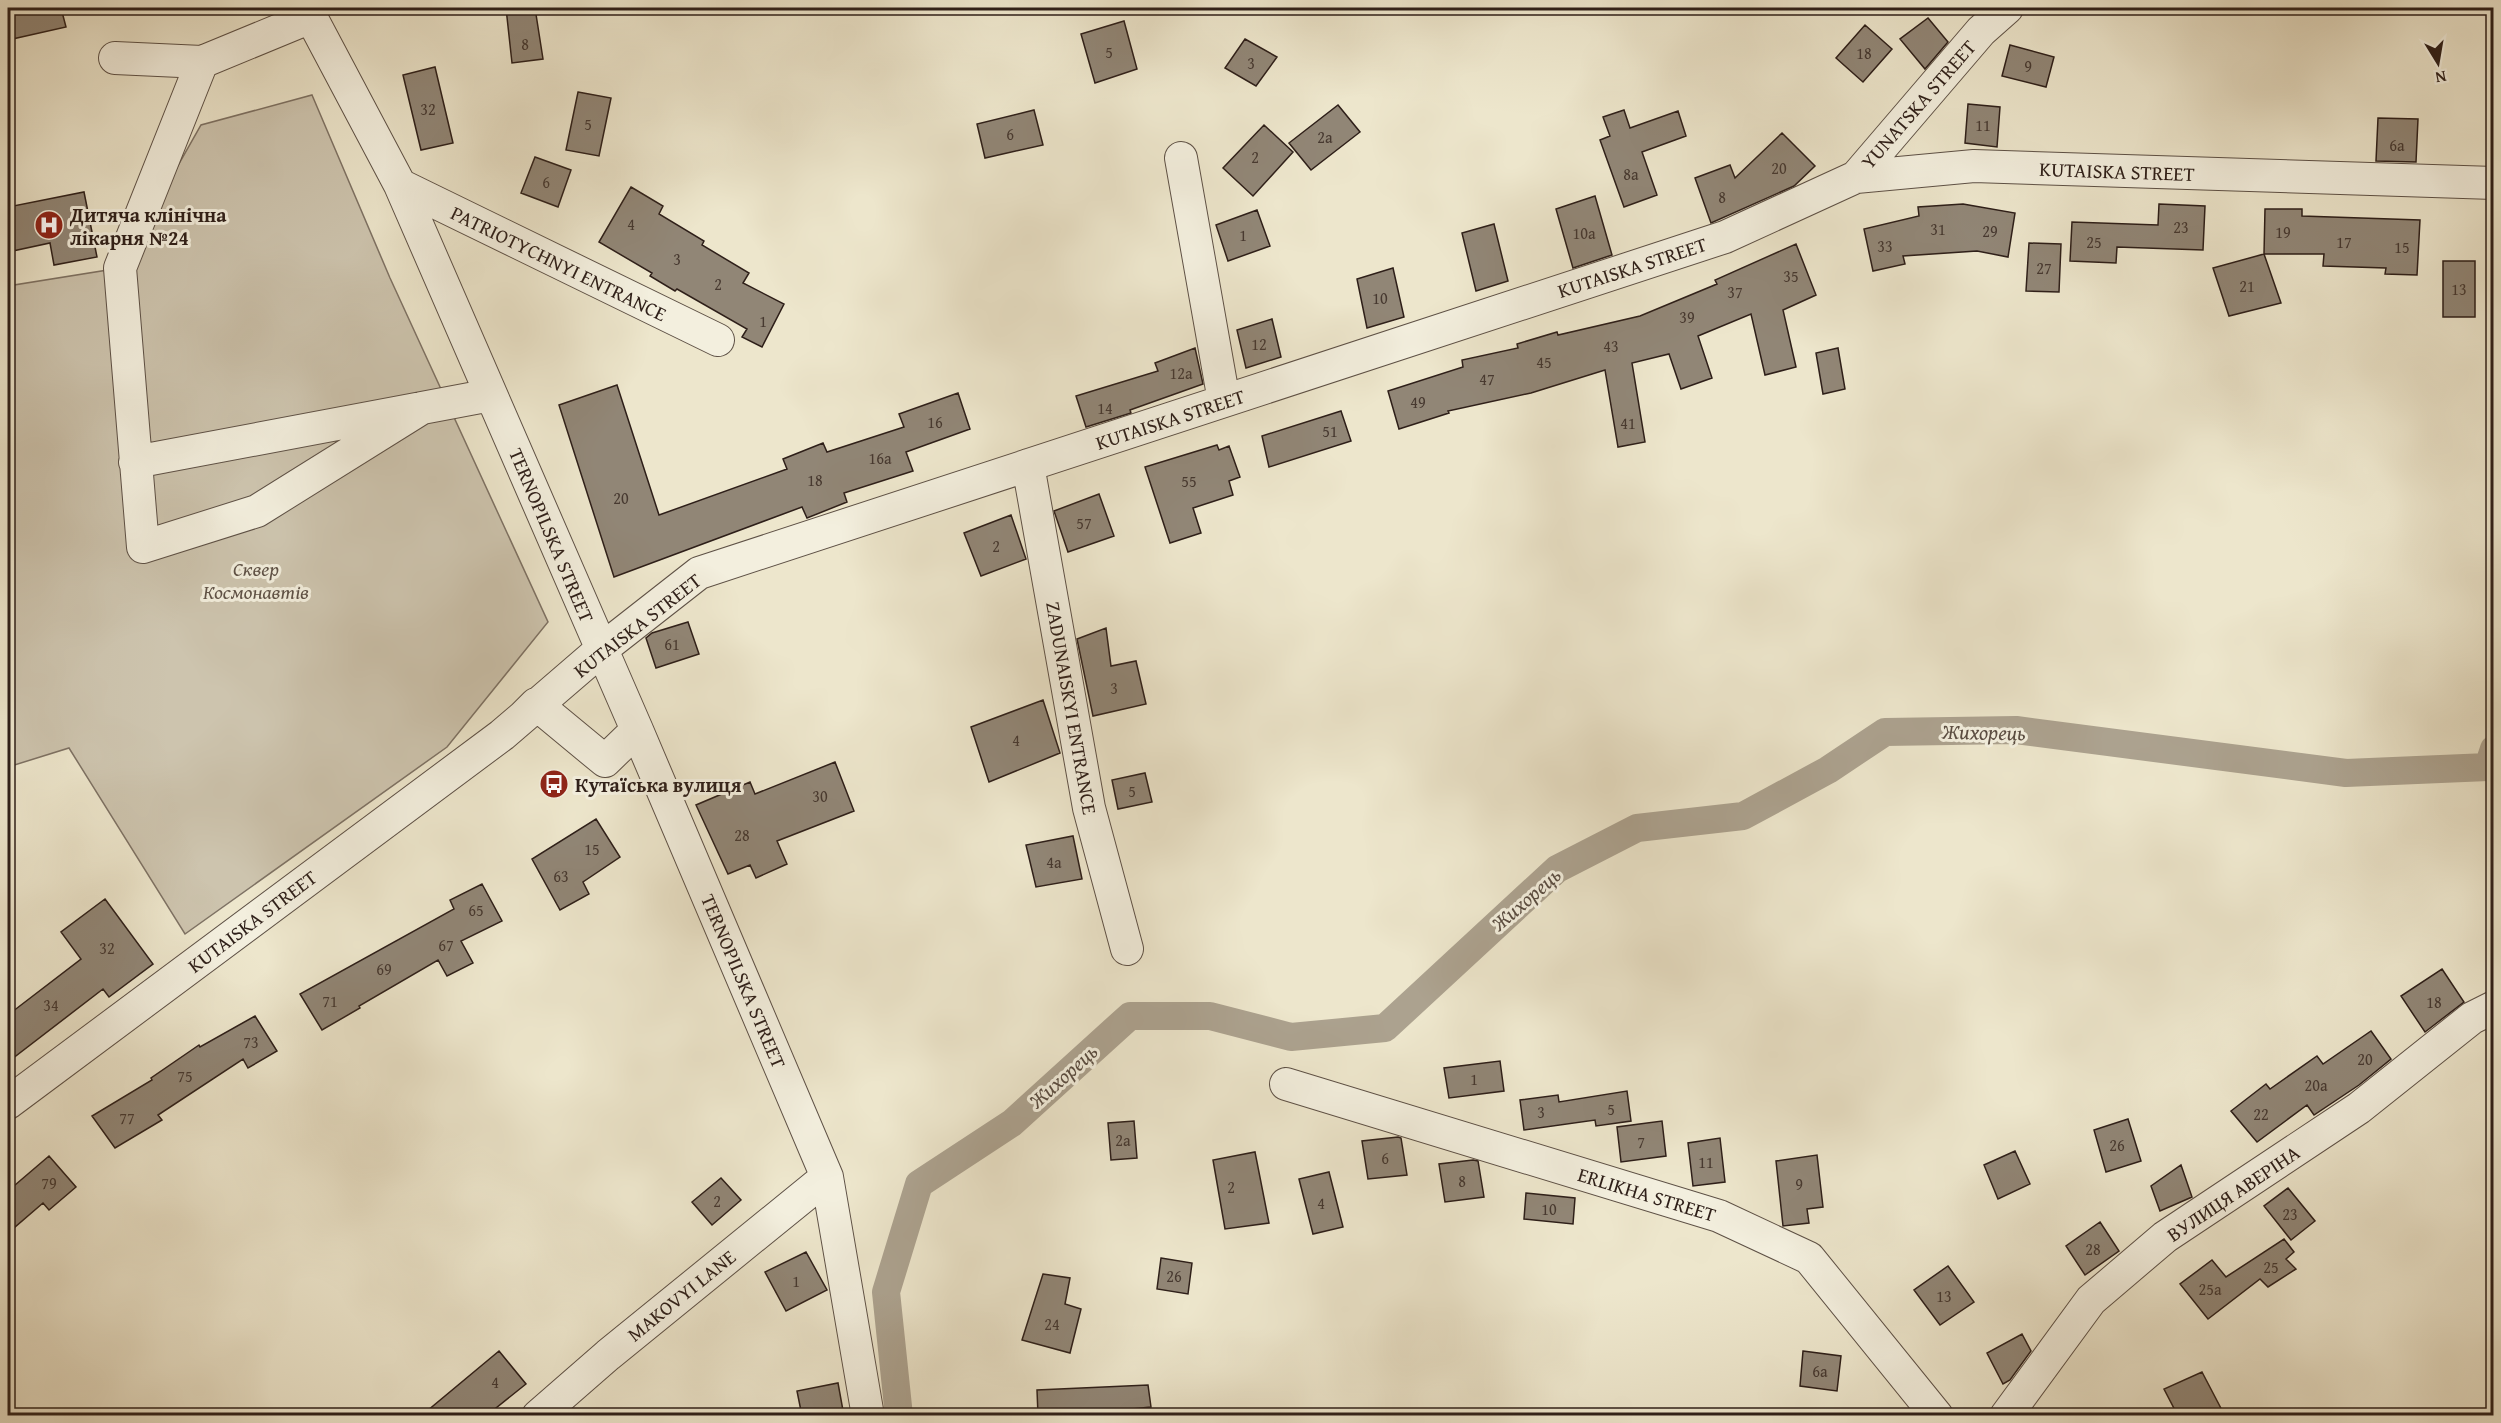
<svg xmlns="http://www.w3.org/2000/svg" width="2501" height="1423" viewBox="0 0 2501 1423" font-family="'Gentium Book Plus',serif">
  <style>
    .green { fill: #cdc4ae; stroke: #7e7264; stroke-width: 1.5 }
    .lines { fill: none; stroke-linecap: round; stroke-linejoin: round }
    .canal { stroke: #aca28f; stroke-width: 28 }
    .building { fill: #918676; stroke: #2e1f19; stroke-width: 1.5 }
    .minor-casing { stroke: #5e5146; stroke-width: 34 }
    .minor { stroke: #f3efde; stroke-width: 32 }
    .labels { text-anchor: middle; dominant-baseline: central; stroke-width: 6; stroke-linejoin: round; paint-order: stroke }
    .number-label { font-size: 16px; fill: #473930 }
    .street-label { font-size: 20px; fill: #2e1f19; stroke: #f3efde }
    .poi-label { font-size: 20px; font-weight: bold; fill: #2e1f19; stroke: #f3efde; text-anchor: start }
    .park-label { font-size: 20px; font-style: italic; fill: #5e5146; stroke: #f3efde }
    .water-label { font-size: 21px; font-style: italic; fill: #5a4d42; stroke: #f3efde }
  </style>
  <rect width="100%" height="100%" fill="#ede6cc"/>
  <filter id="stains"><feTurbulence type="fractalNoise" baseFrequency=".00333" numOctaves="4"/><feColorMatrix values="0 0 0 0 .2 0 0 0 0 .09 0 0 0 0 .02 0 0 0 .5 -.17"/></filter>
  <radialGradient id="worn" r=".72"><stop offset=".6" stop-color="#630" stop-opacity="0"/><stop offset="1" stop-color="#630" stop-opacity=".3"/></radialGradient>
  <path class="green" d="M312 95 390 278 548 622 447 747 185 934 69 748 8 767V286L120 268 201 125Z"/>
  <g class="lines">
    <path class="canal" d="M899 1416 886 1292 919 1184 1012 1123 1130 1016H1210L1291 1037 1385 1028 1557 869 1637 828 1743 816 1828 770 1885 732 2016 730 2346 773 2488 767 2494 749"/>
  </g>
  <path class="building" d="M8 8H61L66 27 8 40Z
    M506 8H535L543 59 512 63Z
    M1928 18 1948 42 1925 69 1900 39Z
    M1124 21 1137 69 1095 83 1081 34Z
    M1865 25 1892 49 1863 82 1836 58Z
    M1245 39 1277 57 1256 86 1225 68Z
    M2010 45 2054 57 2046 87 2002 76Z
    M435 67 453 143 421 150 403 75Z
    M578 92 611 98 599 156 566 150Z
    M1968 104 2000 107 1997 147 1965 143Z
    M1338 105 1360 132 1311 170 1289 143Z
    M1034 110 1043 145 985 158 977 124Z
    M1624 110 1630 128 1678 111 1686 136 1642 152 1657 195 1624 207 1600 140 1610 136 1603 117Z
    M2378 118 2418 119 2416 162 2376 161Z
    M1264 125 1293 152 1253 196 1223 168Z
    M1782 133 1815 166 1794 186 1711 223 1695 178 1730 165 1735 178Z
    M535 157 571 170 558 207 521 193Z
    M631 187 663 206 659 214 704 241 702 245 749 273 743 283 784 304 762 347 742 337 747 329 677 289 675 291 650 276 652 273 599 242Z
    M84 192 97 257 54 265 50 243 8 252V207Z
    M1595 196 1612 255 1573 268 1556 209Z
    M1963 204 2015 213 2008 257 1977 251 1903 256 1905 264 1873 271 1864 229 1919 216 1918 207Z
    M2159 204 2205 206 2203 250 2117 247 2116 263 2070 261 2072 222 2158 225Z
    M2265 209H2302V216L2420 220 2417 275 2385 274 2386 268 2323 266 2324 254H2264Z
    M1257 210 1270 246 1228 261 1216 225Z
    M1494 224 1508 281 1476 291 1462 233Z
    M2029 243 2061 244 2059 292 2026 291Z
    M1796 244 1816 295 1783 310 1796 367 1765 375 1751 314 1698 336 1712 378 1681 389 1669 354 1632 363 1645 442 1618 447 1605 370 1531 393 1448 411 1449 413 1399 429 1388 391 1463 367 1462 360 1518 348 1517 344 1557 332 1558 335 1640 316 1717 284 1715 280Z
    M2264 254 2281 303 2229 316 2213 268Z
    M2443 261H2475V317H2443Z
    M1393 268 1404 317 1367 328 1357 279Z
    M1272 319 1281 357 1246 368 1237 330Z
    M1195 348 1203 384 1130 410 1131 413 1086 427 1076 396 1158 371 1155 363Z
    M1838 348 1845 389 1823 394 1816 353Z
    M617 385 659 515 787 469 783 459 823 443 827 452 904 427 899 414 958 393 970 429 906 452 913 471 844 493 847 502 807 518 802 507 614 577 559 405Z
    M1341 411 1351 441 1269 467 1262 436Z
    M1217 445 1219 450 1229 446 1240 477 1229 481 1233 495 1193 508 1201 533 1170 543 1145 467Z
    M1099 494 1114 536 1068 552 1054 511Z
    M1011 515 1026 559 981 576 964 533Z
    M688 622 699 654 656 668 646 638 652 633Z
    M1106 628 1111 666 1136 661 1146 704 1093 716 1077 639Z
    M1043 700 1060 753 989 782 971 727Z
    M835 762 854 811 777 841 787 864 756 878 750 865 728 874 696 805 750 782 755 794Z
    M1145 773 1152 802 1118 809 1112 780Z
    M596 819 620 857 583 882 589 894 560 910 532 859Z
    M1073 836 1082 879 1036 887 1026 845Z
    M482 884 502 921 461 941 473 963 447 976 438 960 359 1006 360 1008 322 1030 300 994 454 909 450 900Z
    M105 899 153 964 109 997 103 989 8 1062V1015L81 959 61 932Z
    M2442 969 2464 1002 2425 1032 2401 996Z
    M255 1016 277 1051 248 1068 243 1059 158 1115 162 1120 115 1148 92 1116 152 1080 151 1078 199 1045 200 1047Z
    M2371 1031 2391 1059 2359 1085 2314 1115 2307 1105 2257 1142 2231 1111 2266 1084 2270 1089 2317 1056 2323 1064Z
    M1500 1061 1504 1091 1449 1098 1444 1068Z
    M1627 1091 1631 1121 1596 1126 1595 1120 1524 1130 1520 1100 1558 1095 1559 1102Z
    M2128 1119 2141 1161 2106 1172 2094 1130Z
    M1134 1121 1137 1158 1111 1160 1108 1123Z
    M1662 1121 1666 1156 1621 1162 1617 1127Z
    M1398 1137 1401 1138 1407 1175 1368 1179 1362 1141Z
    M1720 1138 1725 1182 1693 1186 1688 1143Z
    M2015 1151 2030 1184 1998 1199 1984 1165Z
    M1255 1152 1269 1223 1225 1229 1213 1160Z
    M1817 1155 1823 1207 1807 1209 1809 1223 1783 1226 1776 1161Z
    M49 1156 76 1187 49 1210 43 1203 8 1233V1191Z
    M1473 1160 1478 1161 1484 1197 1445 1202 1439 1164Z
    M2181 1165 2192 1197 2160 1211 2151 1186Z
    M1329 1172 1343 1227 1313 1234 1299 1179Z
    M721 1178 741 1200 712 1225 692 1202Z
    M2288 1188 2315 1221 2291 1240 2264 1206Z
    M1526 1193 1575 1198 1573 1224 1524 1219Z
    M2100 1222 2119 1251 2085 1275 2066 1246Z
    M2284 1239 2294 1252 2286 1259 2296 1269 2268 1287 2260 1279 2208 1319 2180 1284 2212 1260 2226 1277Z
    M806 1252 827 1290 786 1311 765 1272Z
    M1161 1258 1192 1263 1188 1294 1157 1289Z
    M1948 1266 1974 1302 1940 1325 1914 1290Z
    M1043 1274 1070 1278 1065 1304 1081 1309 1070 1353 1022 1340Z
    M2022 1334 2031 1351 2010 1380 2003 1384 1987 1353Z
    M499 1351 526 1384 486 1416H421Z
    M1803 1351 1841 1356 1837 1391 1800 1386Z
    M2202 1372 2225 1416H2178L2164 1389Z
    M838 1383 844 1416H802L797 1391Z
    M1148 1385 1151 1407 1082 1414 1038 1415 1037 1390Z"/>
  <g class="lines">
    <g class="minor-casing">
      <path id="minor" d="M309 8 311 17 400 185 637 730 827 1177 868 1416
        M115 58 202 62 311 17
        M202 62 120 268 143 547 257 511 422 408
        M1181 158 1224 401
        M1856 177 1981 31 2007 8
        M400 185 718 340
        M135 462 491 395
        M1028 465 1089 808 1127 949
        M523 717 536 704 605 761 637 730
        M1286 1084 1719 1216 1809 1258 1937 1416
        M8 1103 502 735 602 649 699 573 1725 237 1856 177 1974 166 2494 183
        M538 1416 608 1355 827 1177
        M2006 1416 2091 1300 2165 1237 2359 1108 2472 1018 2494 1007"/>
    </g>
    <use href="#minor" class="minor"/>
  </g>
  <defs>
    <g id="hospital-disc" transform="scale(1.5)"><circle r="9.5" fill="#8f2418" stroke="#f3efde"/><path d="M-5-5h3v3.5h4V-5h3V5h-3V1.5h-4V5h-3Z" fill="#fff"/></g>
    <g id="bus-disc" transform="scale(1.5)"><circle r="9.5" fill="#8f2418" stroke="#f3efde"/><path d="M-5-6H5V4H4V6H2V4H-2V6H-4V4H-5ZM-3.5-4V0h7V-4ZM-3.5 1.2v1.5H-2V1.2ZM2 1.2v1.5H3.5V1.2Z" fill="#fff"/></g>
  </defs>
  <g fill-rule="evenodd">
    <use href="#hospital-disc" x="49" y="225"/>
    <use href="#bus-disc" x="554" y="784"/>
  </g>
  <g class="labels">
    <g class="number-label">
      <text x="525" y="44">8</text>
      <text x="1109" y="52">5</text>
      <text x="1864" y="53">18</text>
      <text x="1251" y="63">3</text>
      <text x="2028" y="66">9</text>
      <text x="428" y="109">32</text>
      <text x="588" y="124">5</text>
      <text x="1983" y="125">11</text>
      <text x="1010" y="134">6</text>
      <text x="1325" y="137">2а</text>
      <text x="2397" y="145">6а</text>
      <text x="1255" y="157">2</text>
      <text x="1779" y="168">20</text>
      <text x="1631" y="174">8а</text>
      <text x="546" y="182">6</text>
      <text x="1722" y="197">8</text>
      <text x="631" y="224">4</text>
      <text x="2181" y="227">23</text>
      <text x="1938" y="229">31</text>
      <text x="1990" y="231">29</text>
      <text x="2283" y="232">19</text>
      <text x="1584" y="233">10а</text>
      <text x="1243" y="235">1</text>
      <text x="2094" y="242">25</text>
      <text x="2344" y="242">17</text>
      <text x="1885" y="246">33</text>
      <text x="2402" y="247">15</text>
      <text x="677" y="259">3</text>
      <text x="2044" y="268">27</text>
      <text x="1791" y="276">35</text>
      <text x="718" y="284">2</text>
      <text x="2247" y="286">21</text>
      <text x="2459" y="289">13</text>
      <text x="1735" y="292">37</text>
      <text x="1380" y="298">10</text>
      <text x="1687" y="317">39</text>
      <text x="763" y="321">1</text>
      <text x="1259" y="344">12</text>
      <text x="1611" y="346">43</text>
      <text x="1544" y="362">45</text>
      <text x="1181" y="373">12а</text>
      <text x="1487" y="379">47</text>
      <text x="1418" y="402">49</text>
      <text x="1105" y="408">14</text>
      <text x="935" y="422">16</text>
      <text x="1628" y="423">41</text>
      <text x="1330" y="431">51</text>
      <text x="880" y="458">16а</text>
      <text x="815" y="480">18</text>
      <text x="1189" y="481">55</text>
      <text x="621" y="498">20</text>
      <text x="1084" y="523">57</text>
      <text x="996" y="546">2</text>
      <text x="672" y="644">61</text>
      <text x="1114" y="688">3</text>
      <text x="1016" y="740">4</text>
      <text x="1132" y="791">5</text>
      <text x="820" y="796">30</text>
      <text x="742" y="835">28</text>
      <text x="592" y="849">15</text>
      <text x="1054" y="862">4а</text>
      <text x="561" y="876">63</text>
      <text x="476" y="910">65</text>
      <text x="446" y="945">67</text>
      <text x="107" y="948">32</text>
      <text x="384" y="969">69</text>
      <text x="330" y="1001">71</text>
      <text x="2434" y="1002">18</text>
      <text x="51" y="1005">34</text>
      <text x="251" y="1042">73</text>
      <text x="2365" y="1059">20</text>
      <text x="185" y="1076">75</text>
      <text x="1474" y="1079">1</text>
      <text x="2316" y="1085">20а</text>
      <text x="1611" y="1109">5</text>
      <text x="1541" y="1112">3</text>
      <text x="2261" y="1114">22</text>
      <text x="127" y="1118">77</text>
      <text x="1123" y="1140">2а</text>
      <text x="1641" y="1142">7</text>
      <text x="2117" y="1145">26</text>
      <text x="1385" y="1158">6</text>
      <text x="1706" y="1162">11</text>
      <text x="1462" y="1181">8</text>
      <text x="49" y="1183">79</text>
      <text x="1799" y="1184">9</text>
      <text x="1231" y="1187">2</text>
      <text x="717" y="1201">2</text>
      <text x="1321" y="1203">4</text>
      <text x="1549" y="1209">10</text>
      <text x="2290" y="1214">23</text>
      <text x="2093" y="1249">28</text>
      <text x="2271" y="1267">25</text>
      <text x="1174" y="1276">26</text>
      <text x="796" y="1281">1</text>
      <text x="2210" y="1289">25а</text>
      <text x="1944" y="1296">13</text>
      <text x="1052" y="1324">24</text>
      <text x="1820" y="1371">6а</text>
      <text x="495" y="1382">4</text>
    </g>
    <g class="street-label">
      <text transform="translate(1918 104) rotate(-49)">YUNATSKA STREET</text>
      <text transform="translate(2117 171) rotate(2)">KUTAISKA STREET</text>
      <text transform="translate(559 263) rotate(26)">PATRIOTYCHNYI ENTRANCE</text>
      <text transform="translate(1632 267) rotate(-18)">KUTAISKA STREET</text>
      <text transform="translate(1170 419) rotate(-18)">KUTAISKA STREET</text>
      <text transform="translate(552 535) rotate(67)">TERNOPILSKA STREET</text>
      <text transform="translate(637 625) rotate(-38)">KUTAISKA STREET</text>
      <text transform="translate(1072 708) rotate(80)">ZADUNAISKYI ENTRANCE</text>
      <text transform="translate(252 921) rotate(-37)">KUTAISKA STREET</text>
      <text transform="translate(744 981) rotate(67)">TERNOPILSKA STREET</text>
      <text transform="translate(2233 1193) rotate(-34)">ВУЛИЦЯ АВЕРІНА</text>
      <text transform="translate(1647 1194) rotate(17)">ERLIKHA STREET</text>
      <text transform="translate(681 1295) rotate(-39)">MAKOVYI LANE</text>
    </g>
    <g class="poi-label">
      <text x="70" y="214">Дитяча клінічна<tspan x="70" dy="23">лікарня №24</tspan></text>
      <text x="575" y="784">Кутаїська вулиця</text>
    </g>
    <g class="park-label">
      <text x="256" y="568">Сквер<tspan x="256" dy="23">Космонавтів</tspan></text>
    </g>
    <g class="water-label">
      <text transform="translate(1984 732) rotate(1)">Жихорець</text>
      <text transform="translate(1526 899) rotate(-41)">Жихорець</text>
      <text transform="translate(1063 1076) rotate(-42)">Жихорець</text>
    </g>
  </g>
  <rect width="2501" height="1423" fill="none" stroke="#ede6cc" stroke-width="30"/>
  <rect x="9" y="9" width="2483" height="1405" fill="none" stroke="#2e1f19" stroke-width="3"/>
  <rect x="15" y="15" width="2471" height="1393" fill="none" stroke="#2e1f19" stroke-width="1.5"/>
  <g transform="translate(2438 63) rotate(169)" stroke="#f3efde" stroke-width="4.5" paint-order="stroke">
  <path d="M0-4.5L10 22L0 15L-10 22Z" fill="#2e1f19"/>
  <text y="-9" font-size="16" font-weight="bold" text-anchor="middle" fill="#2e1f19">N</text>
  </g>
  <rect width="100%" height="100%" filter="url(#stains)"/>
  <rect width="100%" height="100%" fill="url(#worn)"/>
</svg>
